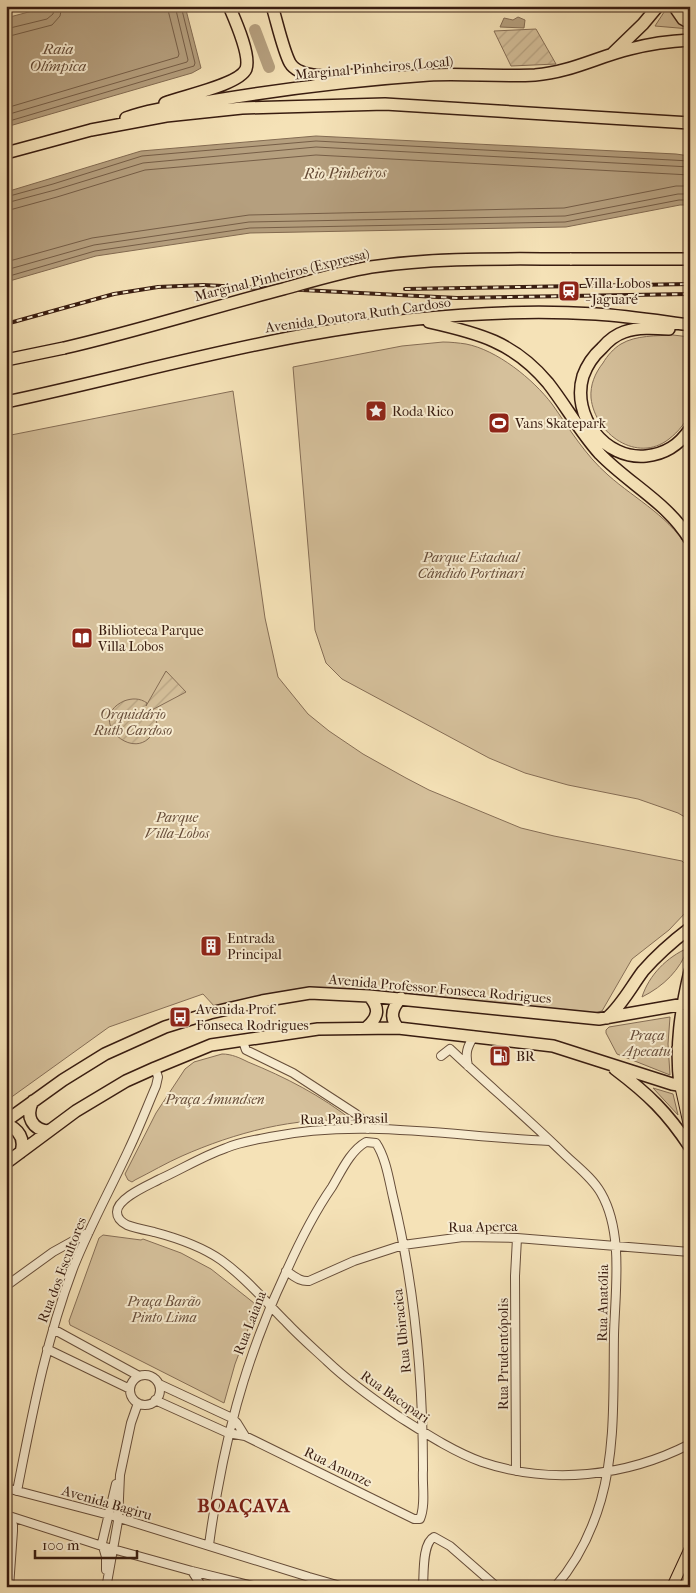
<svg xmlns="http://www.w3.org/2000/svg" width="696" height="1593" viewBox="0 0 696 1593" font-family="'IM FELL French Canon',serif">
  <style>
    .park { fill: #d5c09b; stroke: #866e56 }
    .garden { fill: url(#garden-furrows); stroke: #866e56 }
    .water { fill: #b59f7e; stroke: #836b52 }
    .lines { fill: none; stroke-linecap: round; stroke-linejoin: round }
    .shore { stroke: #765e47; stroke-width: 1 }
    .river { stroke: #b59f7e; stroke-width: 12 }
    .minor-casing { stroke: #674e3a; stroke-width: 10 }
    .major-casing { stroke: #381c10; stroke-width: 12 }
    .highway-casing { stroke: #381c10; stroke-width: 14 }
    .minor { stroke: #f8ecd0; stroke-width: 8 }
    .major { stroke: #f5e2b7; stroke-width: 10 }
    .highway { stroke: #f5e2b7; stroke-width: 11 }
    .rail-casing { stroke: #381c10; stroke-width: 4 }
    .rail { stroke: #f8ecd0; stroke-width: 2; stroke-dasharray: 5.5; stroke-linecap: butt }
    .highway-bridge-casing { stroke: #381c10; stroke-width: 14; stroke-linecap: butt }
    .highway-bridge { stroke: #f5e2b7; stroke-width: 11 }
    .labels { text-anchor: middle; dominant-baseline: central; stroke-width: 4; stroke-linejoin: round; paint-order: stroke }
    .street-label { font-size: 14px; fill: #381c10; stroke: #f8ecd0 }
    .poi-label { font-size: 14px; fill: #381c10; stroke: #f8ecd0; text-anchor: start }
    .park-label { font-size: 14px; font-style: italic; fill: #674d3a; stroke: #f8ecd0 }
    .water-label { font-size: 15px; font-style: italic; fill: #644a36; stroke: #f8ecd0 }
    .district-label { font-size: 19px; font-weight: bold; letter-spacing: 1px; fill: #7a1f14; stroke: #f8ecd0 }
  </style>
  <defs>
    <pattern id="garden-furrows" width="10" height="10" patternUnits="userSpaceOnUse" patternTransform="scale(1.25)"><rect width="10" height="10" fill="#d5c09b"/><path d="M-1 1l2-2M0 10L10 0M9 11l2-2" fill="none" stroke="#b8a484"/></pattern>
  </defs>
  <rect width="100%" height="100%" fill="#f5e2b7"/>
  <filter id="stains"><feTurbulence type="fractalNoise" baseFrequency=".004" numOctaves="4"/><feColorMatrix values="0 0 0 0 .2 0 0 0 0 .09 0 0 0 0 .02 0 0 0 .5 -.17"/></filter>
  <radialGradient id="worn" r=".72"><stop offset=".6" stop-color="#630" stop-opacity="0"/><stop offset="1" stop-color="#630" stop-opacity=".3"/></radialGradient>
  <path class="park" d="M668 6H690V29L655 26Z
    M673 335 690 337C690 353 690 370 690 386 690 393 691 402 690 409 688 421 678 432 669 439 637 464 595 434 591 398 590 385 595 373 603 363 607 356 614 348 621 344 636 335 657 336 673 335Z
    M443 342C451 342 459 343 466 344 497 350 533 379 552 404 569 428 585 455 608 475 636 500 673 518 690 553V820L678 813 638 799 568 785 525 773 489 758 342 679 326 663 315 630 293 367 402 346Z
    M233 391 265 618 278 677 308 714 329 731 363 754 406 778 429 790 521 828 554 836 682 861 690 869V905L687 911 669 930 632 959 602 1011 586 1015 379 993 297 989 216 1008 203 994 109 1027 6 1101V436Z
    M688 948C680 970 664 986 642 997 649 975 667 957 688 948Z
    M670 1017 668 1044 670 1075 617 1054 606 1033V1030L609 1027Z
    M222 1054C232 1054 240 1058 248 1062 285 1077 322 1096 353 1121 296 1116 234 1133 182 1156 166 1163 151 1172 135 1180L132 1182 128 1180 125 1174 156 1113 185 1069 194 1062Z
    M653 1088 673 1094 678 1115Z
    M103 1235 141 1240 143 1239 181 1253 211 1269 254 1303 256 1308 235 1364 224 1403 70 1325 69 1321 99 1238Z"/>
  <path class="garden" d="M536 29 556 64 511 66 494 31Z
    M166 671 186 692 150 711H154L157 724C142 772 82 720 124 701 132 698 140 698 147 703L146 706Z"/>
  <path class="water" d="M51 6H185L201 68 192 73 6 127V18Z
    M518 17 525 20 524 28 500 27 504 18 513 20Z
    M316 136 676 154 690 156V205H680L566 227 250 233 96 256 6 282V192L141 151Z"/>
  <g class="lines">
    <path class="shore" d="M6 29 47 19 53 14 55 6
      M6 37 52 25 60 16 62 6
      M6 108 178 57 179 54 167 6
      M6 115 187 62 188 60 175 6
      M6 122 194 66 195 63 181 6
      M6 197 53 184 142 156 316 141 690 161
      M6 203 55 190 143 163 316 147 690 167
      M6 211 57 197 145 170 316 155 690 175
      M6 262 92 238 249 215 564 208 676 186H690
      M6 270 94 245 249 222 565 216 678 194H690
      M6 277 95 251 250 228 565 222 679 200H690"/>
    <path class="river" d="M255 30 269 67"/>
    <g class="minor-casing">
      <path id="minor" d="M242 1039 246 1050 293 1073 356 1114 363 1120 368 1129
        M441 1056 450 1049C487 1084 526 1117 562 1152 575 1165 592 1177 601 1193 624 1233 615 1291 614 1335 613 1390 616 1447 601 1500 592 1531 576 1563 555 1587
        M468 1066C465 1053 467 1047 474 1036
        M550 1141C457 1137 362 1118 270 1137 255 1140 240 1142 226 1148 203 1156 182 1169 160 1179 149 1185 117 1198 117 1212 117 1218 121 1222 127 1225 135 1228 145 1230 154 1232 177 1238 201 1246 221 1260 246 1278 265 1301 286 1322 299 1336 313 1348 327 1361 349 1382 373 1399 398 1416 425 1433 452 1451 482 1462 550 1485 626 1477 690 1444
        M286 1271C294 1276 300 1282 309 1281L354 1261 403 1245 463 1237 517 1238 690 1252
        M6 1286 53 1252 89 1232
        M53 1329 139 1376
        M47 1349 130 1389
        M130 1390a15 15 0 1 1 30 0a15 15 0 1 1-30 0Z
        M159 1384 232 1418 237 1423 245 1436
        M155 1400 228 1433 245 1436 414 1519H420C426 1505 422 1485 423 1470 423 1378 415 1287 393 1197 389 1180 386 1158 376 1143L366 1142C350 1151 341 1172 332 1187 314 1213 300 1241 287 1270 244 1360 222 1447 209 1545
        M516 1471 515 1276 517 1238
        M6 1488 113 1516 309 1577 344 1587
        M17 1491C32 1415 46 1339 74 1266 90 1226 111 1188 129 1149 139 1128 147 1107 156 1086L158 1077 155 1068
        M6 1515 102 1546 192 1571 257 1587
        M6 1516 13 1525V1531L9 1587
        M106 1570V1557L102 1543 116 1484
        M192 1571 202 1587
        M107 1583 118 1521 120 1475 131 1423 138 1403
        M209 1587 218 1578
        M423 1587C424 1574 422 1543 434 1537L450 1546 497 1587"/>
    </g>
    <g class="major-casing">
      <path id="major" d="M680 1085 690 1130
        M672 1587 690 1548
        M688 1587 690 1583"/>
    </g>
    <g class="highway-casing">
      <path id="highway" d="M272 6C277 22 283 50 290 63 300 80 339 76 357 75
        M674 6 683 19 690 23
        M612 54 643 24 658 6
        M165 103C182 96 239 85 246 69 251 55 235 20 229 6
        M126 118C154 108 182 106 211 101 282 89 357 80 429 75 464 73 500 77 535 75 571 72 597 57 630 49 649 44 670 41 690 40
        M6 153 91 130 166 116 242 108 385 104 690 123
        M570 259H690
        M429 322C478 333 514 342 548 383 566 406 580 432 600 454 629 484 668 503 690 540
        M669 329C654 328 638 327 624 332 615 335 608 341 602 348 593 356 587 365 583 376 571 416 605 460 646 456 666 454 679 445 690 429
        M6 360 64 348
        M6 402C106 381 205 353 305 335 400 318 499 308 596 314 627 316 659 321 690 325
        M607 1018C622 1005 631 987 643 971 657 955 673 941 690 928
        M366 1028C379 1017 380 1008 369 996
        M398 1028C389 1017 392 1008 401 998
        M678 1048 690 1067
        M615 1069C648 1094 667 1112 690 1147
        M680 1085C675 1047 681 1009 690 971
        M33 1101C25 1116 32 1130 49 1131
        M6 1121 63 1080 105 1054 165 1027 210 1013 262 1001 310 993 369 996 599 1019 690 1003
        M6 1124C19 1129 25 1139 21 1152
        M6 1163 76 1111 126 1081 155 1068 211 1045 318 1029 398 1028 553 1046 672 1084 690 1087"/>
    </g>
    <use href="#minor" class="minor"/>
    <use href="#major" class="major"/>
    <use href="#highway" class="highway"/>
    <g class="rail-casing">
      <path id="rail" d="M405 289 690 284
        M6 324 114 294 158 287 203 285 457 298 690 294"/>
    </g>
    <use href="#rail" class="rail"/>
    <g class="highway-bridge-casing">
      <path id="highway-bridge" d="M64 348C138 331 210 308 283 289 312 281 341 272 371 267 437 257 504 259 570 259"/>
    </g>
    <use href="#highway-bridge" class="highway-bridge"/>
  </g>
  <defs>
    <g id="station-square" transform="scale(1.125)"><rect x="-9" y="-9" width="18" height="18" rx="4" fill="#8f2418" stroke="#f8ecd0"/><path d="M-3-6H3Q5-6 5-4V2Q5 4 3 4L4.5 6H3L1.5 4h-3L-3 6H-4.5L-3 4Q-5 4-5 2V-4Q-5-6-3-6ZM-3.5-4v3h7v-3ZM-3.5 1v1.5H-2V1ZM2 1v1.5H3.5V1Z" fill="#fff"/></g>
    <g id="sight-square" transform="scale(1.125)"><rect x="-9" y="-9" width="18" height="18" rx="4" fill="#8f2418" stroke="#f8ecd0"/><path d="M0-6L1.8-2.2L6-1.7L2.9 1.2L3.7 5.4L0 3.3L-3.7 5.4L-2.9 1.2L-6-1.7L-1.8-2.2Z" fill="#fff"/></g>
    <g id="stadium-square" transform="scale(1.125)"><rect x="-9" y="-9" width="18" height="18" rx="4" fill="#8f2418" stroke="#f8ecd0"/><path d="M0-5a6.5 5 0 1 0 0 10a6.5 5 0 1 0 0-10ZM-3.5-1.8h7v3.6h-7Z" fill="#fff"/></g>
    <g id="library-square" transform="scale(1.125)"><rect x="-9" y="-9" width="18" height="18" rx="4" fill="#8f2418" stroke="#f8ecd0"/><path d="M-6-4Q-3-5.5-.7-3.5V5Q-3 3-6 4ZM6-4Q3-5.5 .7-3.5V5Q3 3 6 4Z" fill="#fff"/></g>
    <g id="building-square" transform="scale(1.125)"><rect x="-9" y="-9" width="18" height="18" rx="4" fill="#8f2418" stroke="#f8ecd0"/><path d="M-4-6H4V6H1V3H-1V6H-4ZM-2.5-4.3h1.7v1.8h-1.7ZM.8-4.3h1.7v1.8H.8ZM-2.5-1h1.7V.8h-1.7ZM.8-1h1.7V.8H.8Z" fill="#fff"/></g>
    <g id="bus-square" transform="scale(1.125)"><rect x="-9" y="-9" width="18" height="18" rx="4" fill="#8f2418" stroke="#f8ecd0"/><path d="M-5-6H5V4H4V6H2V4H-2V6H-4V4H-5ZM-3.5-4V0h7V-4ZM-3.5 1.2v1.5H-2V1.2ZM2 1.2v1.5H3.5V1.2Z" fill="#fff"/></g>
    <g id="fuel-square" transform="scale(1.125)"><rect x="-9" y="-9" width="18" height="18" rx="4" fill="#8f2418" stroke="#f8ecd0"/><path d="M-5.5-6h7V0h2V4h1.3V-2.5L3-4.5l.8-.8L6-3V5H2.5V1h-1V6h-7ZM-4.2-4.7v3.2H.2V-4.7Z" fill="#fff"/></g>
  </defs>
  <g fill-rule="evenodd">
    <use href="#station-square" x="569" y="291"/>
    <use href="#sight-square" x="376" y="411"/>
    <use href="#stadium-square" x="499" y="423"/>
    <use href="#library-square" x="82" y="638"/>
    <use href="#building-square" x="211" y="946"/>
    <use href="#bus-square" x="180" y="1017"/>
    <use href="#fuel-square" x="500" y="1056"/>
  </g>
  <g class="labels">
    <g class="street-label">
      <text transform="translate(374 68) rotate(-5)">Marginal Pinheiros (Local)</text>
      <text transform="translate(282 275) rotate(-14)">Marginal Pinheiros (Expressa)</text>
      <text transform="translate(358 315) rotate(-8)">Avenida Doutora Ruth Cardoso</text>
      <text transform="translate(440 989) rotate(5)">Avenida Professor Fonseca Rodrigues</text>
      <text transform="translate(344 1119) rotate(-1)">Rua Pau-Brasil</text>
      <text transform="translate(483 1227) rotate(-1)">Rua Aperca</text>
      <text transform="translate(62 1270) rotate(-69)">Rua dos Escultores</text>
      <text transform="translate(603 1303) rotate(-89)">Rua Anatólia</text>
      <text transform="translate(250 1323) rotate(-69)">Rua Laiana</text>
      <text transform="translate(402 1331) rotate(-96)">Rua Ubiracica</text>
      <text transform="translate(503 1354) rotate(-90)">Rua Prudentópolis</text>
      <text transform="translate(395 1397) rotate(35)">Rua Bacopari</text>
      <text transform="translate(338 1467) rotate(26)">Rua Anunze</text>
      <text transform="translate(107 1503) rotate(16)">Avenida Bagiru</text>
    </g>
    <g class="poi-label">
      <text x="585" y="283">Villa Lobos<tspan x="585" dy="16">- Jaguaré</tspan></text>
      <text x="392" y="411">Roda Rico</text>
      <text x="515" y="423">Vans Skatepark</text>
      <text x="98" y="630">Biblioteca Parque<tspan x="98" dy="16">Villa Lobos</tspan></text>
      <text x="227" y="938">Entrada<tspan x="227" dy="16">Principal</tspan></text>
      <text x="196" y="1009">Avenida Prof.<tspan x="196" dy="16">Fonseca Rodrigues</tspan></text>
      <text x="516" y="1056">BR</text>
    </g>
    <g class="park-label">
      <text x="471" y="557">Parque Estadual<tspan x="471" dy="16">Cândido Portinari</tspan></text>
      <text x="133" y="714">Orquidário<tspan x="133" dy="16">Ruth Cardoso</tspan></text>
      <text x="177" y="817">Parque<tspan x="177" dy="16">Villa-Lobos</tspan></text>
      <text x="647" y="1035">Praça<tspan x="647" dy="16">Apecatu</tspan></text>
      <text x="215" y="1099">Praça Amundsen</text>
      <text x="164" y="1301">Praça Barão<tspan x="164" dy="16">Pinto Lima</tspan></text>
    </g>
    <g class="water-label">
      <text x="58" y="49">Raia<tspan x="58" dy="17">Olímpica</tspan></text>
      <text transform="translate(345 173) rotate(-1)">Rio Pinheiros</text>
    </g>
    <g class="district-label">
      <text x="244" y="1506">BOAÇAVA</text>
    </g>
  </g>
  <rect width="696" height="1593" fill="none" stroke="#f5e2b7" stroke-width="25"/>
  <rect x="8" y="8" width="681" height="1578" fill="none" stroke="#381c10" stroke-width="2.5"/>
  <rect x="12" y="12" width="671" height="1568" fill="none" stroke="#381c10"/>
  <path d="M35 1550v8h102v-8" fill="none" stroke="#381c10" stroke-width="2.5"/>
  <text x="42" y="1550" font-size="15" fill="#381c10" stroke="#f8ecd0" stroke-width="4" paint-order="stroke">100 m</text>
  <rect width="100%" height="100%" filter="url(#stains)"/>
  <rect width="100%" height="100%" fill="url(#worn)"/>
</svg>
